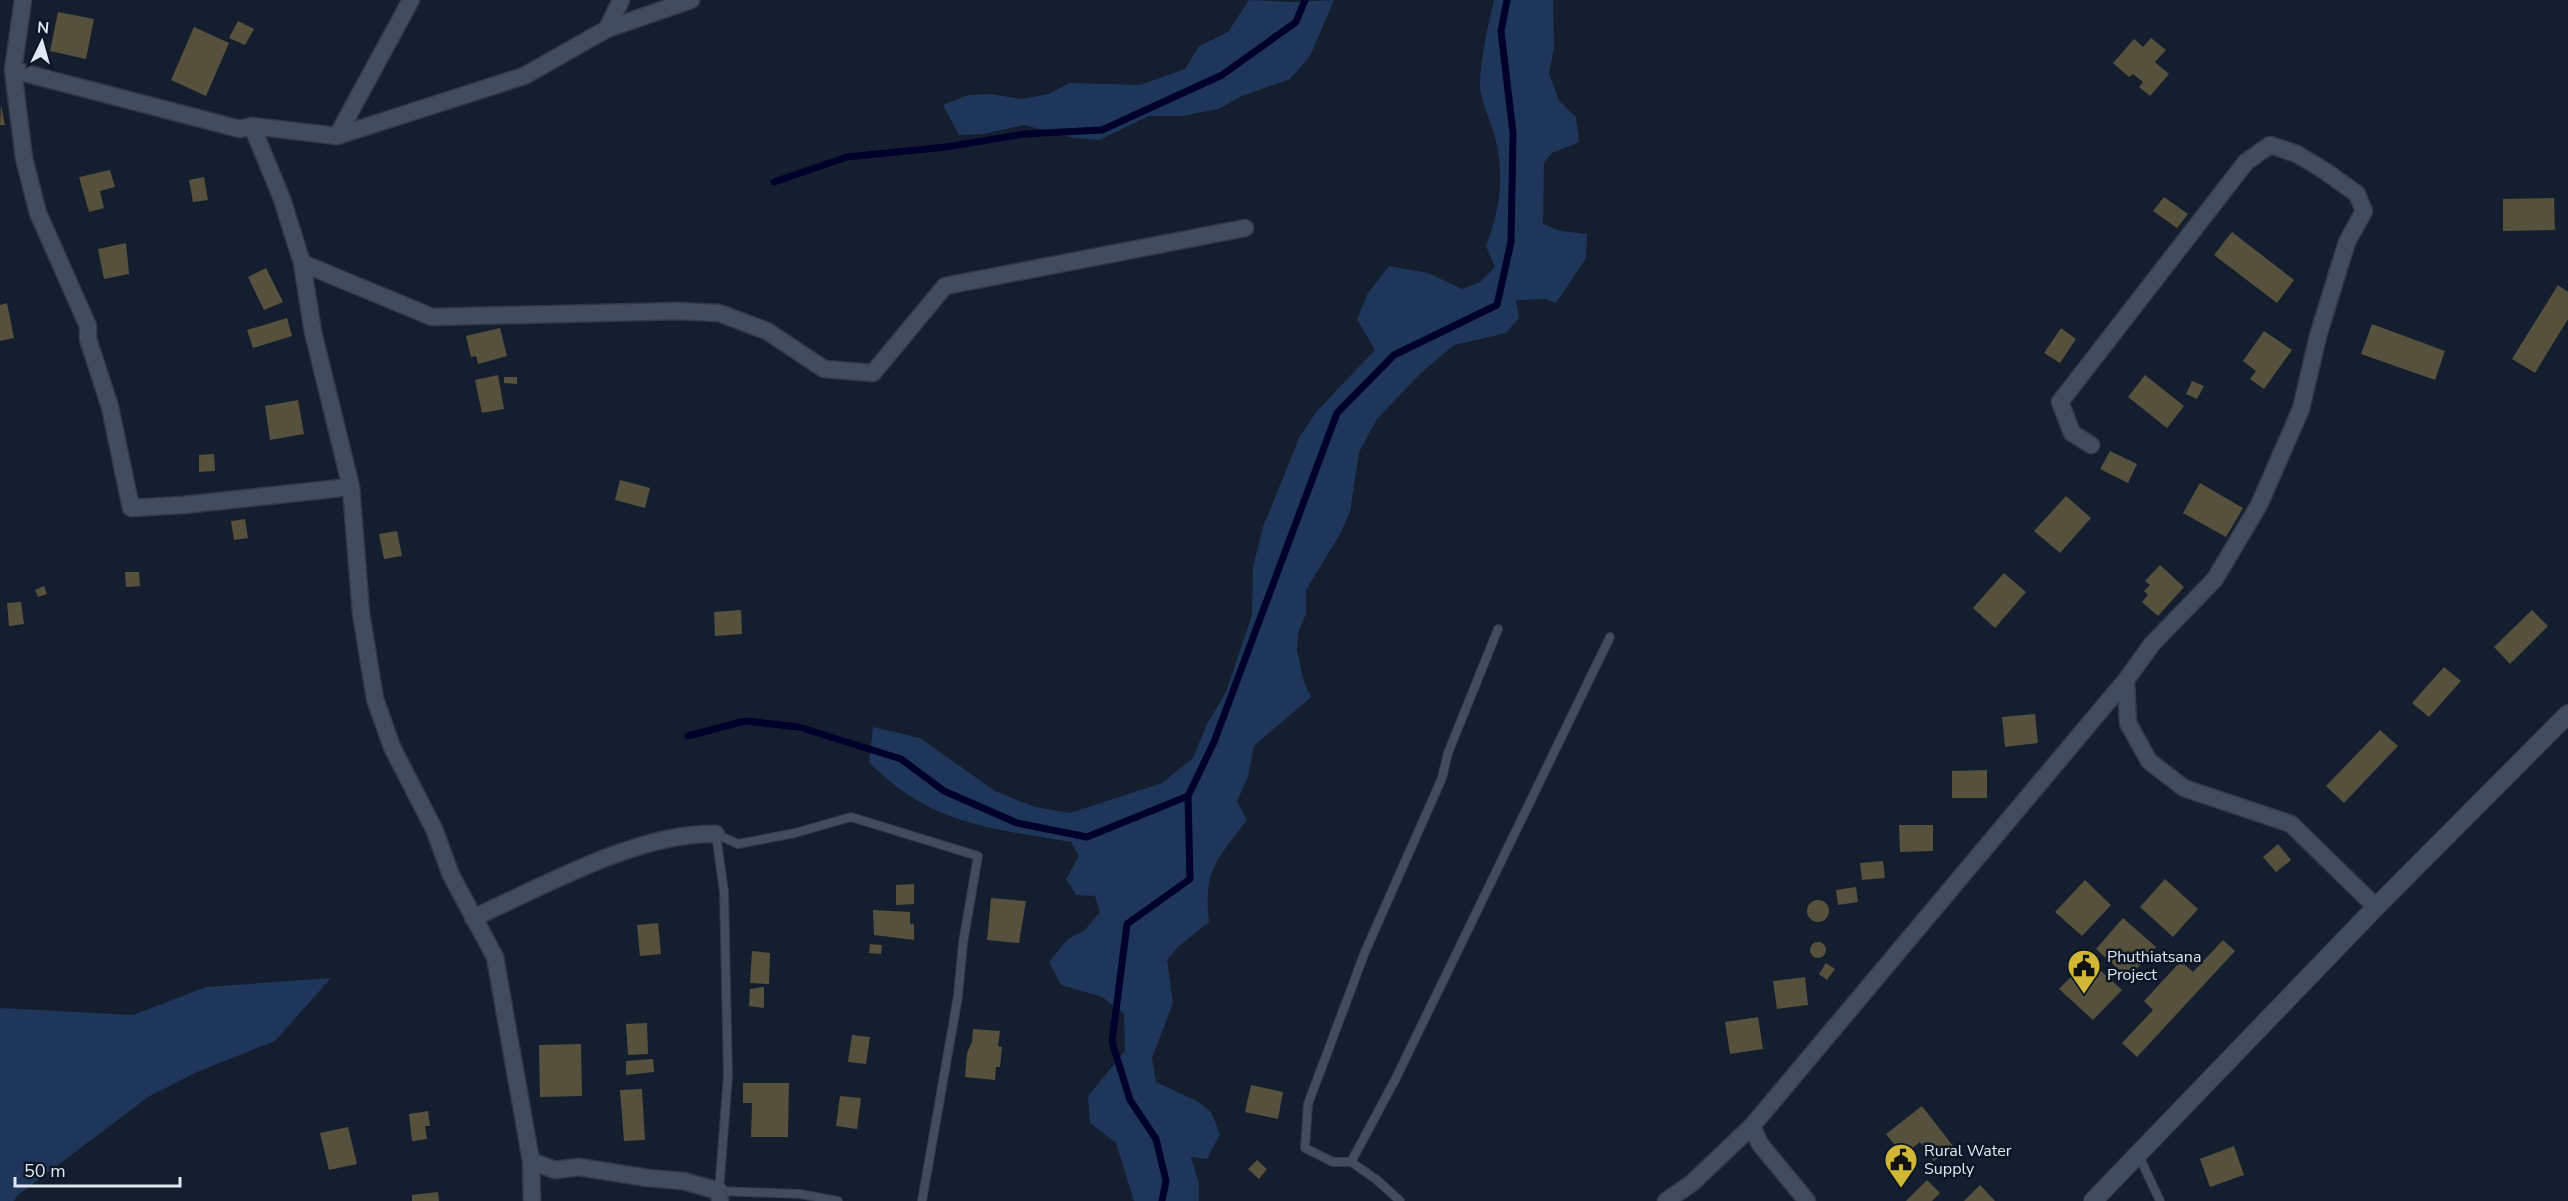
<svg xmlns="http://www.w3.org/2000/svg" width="2568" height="1201" viewBox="0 0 2568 1201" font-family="'Nunito Sans',sans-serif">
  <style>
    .green { fill: #1e3659 }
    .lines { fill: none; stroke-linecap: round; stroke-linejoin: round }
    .stream { stroke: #00002d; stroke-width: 7 }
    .building { fill: #56513c }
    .service-casing { stroke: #333946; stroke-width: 10 }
    .minor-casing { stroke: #333946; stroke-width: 19 }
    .secondary-casing { stroke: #333946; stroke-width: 20 }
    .service { stroke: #414c5e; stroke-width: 8 }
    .minor { stroke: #414c5e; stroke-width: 16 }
    .secondary { stroke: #414c5e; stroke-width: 18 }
    .labels { text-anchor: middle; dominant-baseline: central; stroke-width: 5; stroke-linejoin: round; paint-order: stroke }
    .poi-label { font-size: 16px; fill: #e0e7f2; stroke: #0b1524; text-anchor: start }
  </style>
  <rect width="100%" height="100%" fill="#141e2e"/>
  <path class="green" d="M1249 0 1291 2 1334 0 1310 56 1290 79 1242 96 1218 109 1183 116H1149L1099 140 1074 138 1024 125 983 134 959 135 943 105 968 95 991 94 1021 99 1049 94 1069 83 1140 85 1185 69 1199 46 1228 32Z
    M1494 0H1553L1554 48 1549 73 1559 101 1576 117 1579 142 1552 153 1544 162 1543 224 1561 231 1587 234 1586 258 1556 303 1546 299 1516 300 1519 318 1506 333 1454 345 1419 375 1377 419 1359 452 1350 512 1340 534 1306 590V614L1298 633 1297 650 1304 682 1311 697 1254 746 1248 777 1237 801 1247 820C1217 859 1203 871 1209 922L1178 947 1167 960 1173 1003 1152 1058 1156 1082 1197 1101 1211 1112 1220 1134 1207 1159 1191 1157 1199 1184V1201H1134L1116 1143 1090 1123 1088 1096 1125 1051 1124 1014 1102 997 1061 985 1049 962 1068 939 1084 931 1100 912 1095 896 1076 895 1066 879 1079 856 1071 842C990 828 930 825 869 762L873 727 920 738 995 791 1035 807 1070 813 1162 783 1193 758 1207 724 1226 692 1252 615 1253 567 1263 527 1300 436 1317 411 1375 350 1357 319 1368 293 1389 266 1428 273 1462 289 1480 282 1495 267 1486 246C1500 210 1505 175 1495 137 1491 121 1481 103 1480 87 1480 60 1488 26 1494 0Z
    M331 978 275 1041 197 1072 148 1097 17 1196 14 1201H0V1008L133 1015 206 987Z"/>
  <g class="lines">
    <path class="stream" d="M774 182 847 157 946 147 1024 134 1102 130 1222 75 1296 22 1305 0
      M688 736 745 721 799 727 901 759 944 791 1017 823 1087 837 1188 796
      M1162 1201 1166 1181 1156 1139 1130 1100 1112 1042 1127 924 1190 879 1188 796 1214 742 1337 413 1394 355 1497 305 1511 242 1513 133 1501 31 1507 0"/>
  </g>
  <path class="building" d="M58 12 94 19 86 59 50 51Z
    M238 21 254 29 245 45 229 38Z
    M194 27 229 43 206 96 171 80Z
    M2151 38 2166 50 2155 62 2169 74 2150 96 2139 87 2143 82 2133 74 2129 77 2113 63 2134 39 2143 47Z
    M1 105 5 125H0Z
    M110 170 115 187 100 191 104 208 89 212 79 177Z
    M204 177 208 200 193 202 189 180Z
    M2164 197 2188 214 2177 228 2153 211Z
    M2554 198 2555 230 2503 231V199Z
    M2232 232 2294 280 2277 303 2214 255Z
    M126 243 129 274 104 279 98 249Z
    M266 268 283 302 264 310 248 277Z
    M2558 285 2568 292V319L2535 373 2512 359Z
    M7 303 14 338 0 341V305Z
    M287 318 292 336 253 348 247 330Z
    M2372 324 2445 351 2435 380 2361 354Z
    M500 328 507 356 478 364 476 356 471 357 466 336Z
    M2061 328 2076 339 2060 363 2044 353Z
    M2264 331 2292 350 2264 389 2250 379 2256 371 2243 361Z
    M498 375 504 409 482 413 475 380Z
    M2145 375 2184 406 2167 428 2128 397Z
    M504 377H517V384L504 383Z
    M2192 381 2204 386 2197 399 2186 394Z
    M298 400 304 434 270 440 265 406Z
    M2110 451 2137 464 2128 483 2100 469Z
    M214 454 215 471 199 472V455Z
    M620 480 650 488 645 508 615 500Z
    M2200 483 2243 508 2226 537 2183 513Z
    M2066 496 2091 518 2060 553 2034 531Z
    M245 519 248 538 234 540 231 521Z
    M397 531 402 556 384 559 379 534Z
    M2160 565 2184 587 2158 616 2142 602 2148 595 2144 591 2150 585 2145 581Z
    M125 572H139L140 586 126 587Z
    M2004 573 2026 592 1995 628 1973 608Z
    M44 586 47 594 38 597 35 590Z
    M21 602 24 624 9 626 7 603Z
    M741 610 742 634 715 636 714 612Z
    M2532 610 2548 626 2510 664 2494 647Z
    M2444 667 2461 681 2429 717 2412 703Z
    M2035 714 2038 743 2005 747 2002 717Z
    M2380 730 2398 746 2344 803 2326 786Z
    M1987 770V798H1952V771Z
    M1899 825H1933V851L1900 852Z
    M2278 844 2291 860 2276 872 2263 857Z
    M1883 861 1885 878 1862 880 1860 863Z
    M2165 879 2198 909 2173 937 2140 907Z
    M2085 880 2111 905 2082 936 2055 912Z
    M914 884V904L896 905V885Z
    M1856 887 1858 902 1838 905 1836 890Z
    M991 898 1026 901 1019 943 987 940Z
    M1807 911a11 11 0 1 1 22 0a11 11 0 1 1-22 0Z
    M873 910 910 912V924H914V940L874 935Z
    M2123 918 2156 947 2128 978 2096 949Z
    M658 923 661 954 640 956 637 925Z
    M2223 940 2235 951 2137 1057 2122 1043 2153 1010 2144 1001 2181 961 2193 972Z
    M1810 950a8 8 0 1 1 16 0a8 8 0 1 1-16 0Z
    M870 944 882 945 881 954 869 953Z
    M752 951 770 953 769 984 750 983Z
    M2088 959 2122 990 2093 1020 2059 989Z
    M1826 963 1835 969 1827 980 1819 974Z
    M1805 977 1808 1005 1777 1009 1773 981Z
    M764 987V1008L749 1006 750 989Z
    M1758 1017 1763 1049 1730 1054 1725 1022Z
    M647 1023 648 1054 628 1055 626 1024Z
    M973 1029 1000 1031 998 1046 1002 1047 1000 1067H996L995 1080 965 1077 967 1053 972 1042Z
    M852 1035 870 1037 866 1064 848 1062Z
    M581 1044 582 1096 540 1097 539 1045Z
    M653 1059 654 1072 626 1075V1061Z
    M743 1083H789L788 1137H751L752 1103H743Z
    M1251 1085 1283 1092 1278 1119 1245 1112Z
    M642 1089 645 1140 624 1141 620 1090Z
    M840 1096 861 1098 857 1129 836 1126Z
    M1922 1106 1953 1146 1934 1161 1920 1142 1903 1155 1886 1134Z
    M428 1111 430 1126H425L427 1139 412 1141 409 1114Z
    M348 1127 357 1164 329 1170 320 1133Z
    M2234 1146 2244 1175 2210 1187 2200 1159Z
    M1257 1160 1267 1169 1259 1179 1248 1169Z
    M1927 1180 1940 1193 1932 1201H1906Z
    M1980 1185 1995 1201H1964Z
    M438 1192 439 1201H412V1195Z"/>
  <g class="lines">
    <g class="service-casing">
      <path id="service" d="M716 834 738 844 795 833 851 817 978 856 963 943 958 996 922 1201
        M716 834 724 892 728 1076 719 1191 800 1194 838 1201
        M2138 1154 2160 1201
        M1351 1162 1395 1080 1610 637
        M1400 1201 1377 1180 1351 1162H1333L1305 1148 1308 1104 1365 952 1442 778 1448 753 1498 629"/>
    </g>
    <g class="minor-casing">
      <path id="minor" d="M23 0 13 70 240 129 252 126 337 136 524 76 607 29 621 0
        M607 29 691 0
        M13 70 24 158 38 213 88 326V339L110 407 131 508 183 505 351 487
        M252 126 282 199 302 263 313 332 351 487 361 613 375 699 392 747 434 829 451 875 495 957 531 1161 532 1201
        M337 136 411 0
        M302 263 432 317 678 311 719 313 767 331 824 369 873 373 945 286 1245 228
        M2126 680 2128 723 2149 761 2184 788 2291 824 2376 907
        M473 918C542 887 640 831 716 834
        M1752 1126 1760 1144 1807 1201
        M531 1161 555 1170 579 1167 648 1178 683 1181 719 1191 720 1201
        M1666 1201 1692 1183 1752 1126 2126 680 2152 644 2215 579 2259 505 2301 409 2318 336 2347 242 2364 211 2357 194 2325 171 2297 154 2270 145 2246 162 2060 402 2072 433 2091 445"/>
    </g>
    <g class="secondary-casing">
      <path id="secondary" d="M2093 1201 2376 907 2568 714"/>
    </g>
    <use href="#service" class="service"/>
    <use href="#minor" class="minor"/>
    <use href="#secondary" class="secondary"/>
  </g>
  <defs>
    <g id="civic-pin" transform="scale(1.725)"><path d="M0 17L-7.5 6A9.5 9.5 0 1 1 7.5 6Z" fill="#d1b736" stroke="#0b1524"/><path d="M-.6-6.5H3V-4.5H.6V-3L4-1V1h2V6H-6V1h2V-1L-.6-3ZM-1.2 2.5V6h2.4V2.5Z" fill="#111"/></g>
  </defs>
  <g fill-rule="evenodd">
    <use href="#civic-pin" x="2084" y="966"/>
    <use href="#civic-pin" x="1901" y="1160"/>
  </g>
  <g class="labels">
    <g class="poi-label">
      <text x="2107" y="957">Phuthiatsana<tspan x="2107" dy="18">Project</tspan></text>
      <text x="1924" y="1151">Rural Water<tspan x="1924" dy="18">Supply</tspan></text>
    </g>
  </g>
  <g transform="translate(42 42) rotate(5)" stroke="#0b1524" stroke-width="4.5" paint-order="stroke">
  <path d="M0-4.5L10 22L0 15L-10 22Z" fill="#e0e7f2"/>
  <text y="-9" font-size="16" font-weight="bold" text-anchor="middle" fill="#e0e7f2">N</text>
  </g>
  <path d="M15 1177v9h165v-9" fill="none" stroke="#e0e7f2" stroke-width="3"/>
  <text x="24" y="1177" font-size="18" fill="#e0e7f2" stroke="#0b1524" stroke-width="4.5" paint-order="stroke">50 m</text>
</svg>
